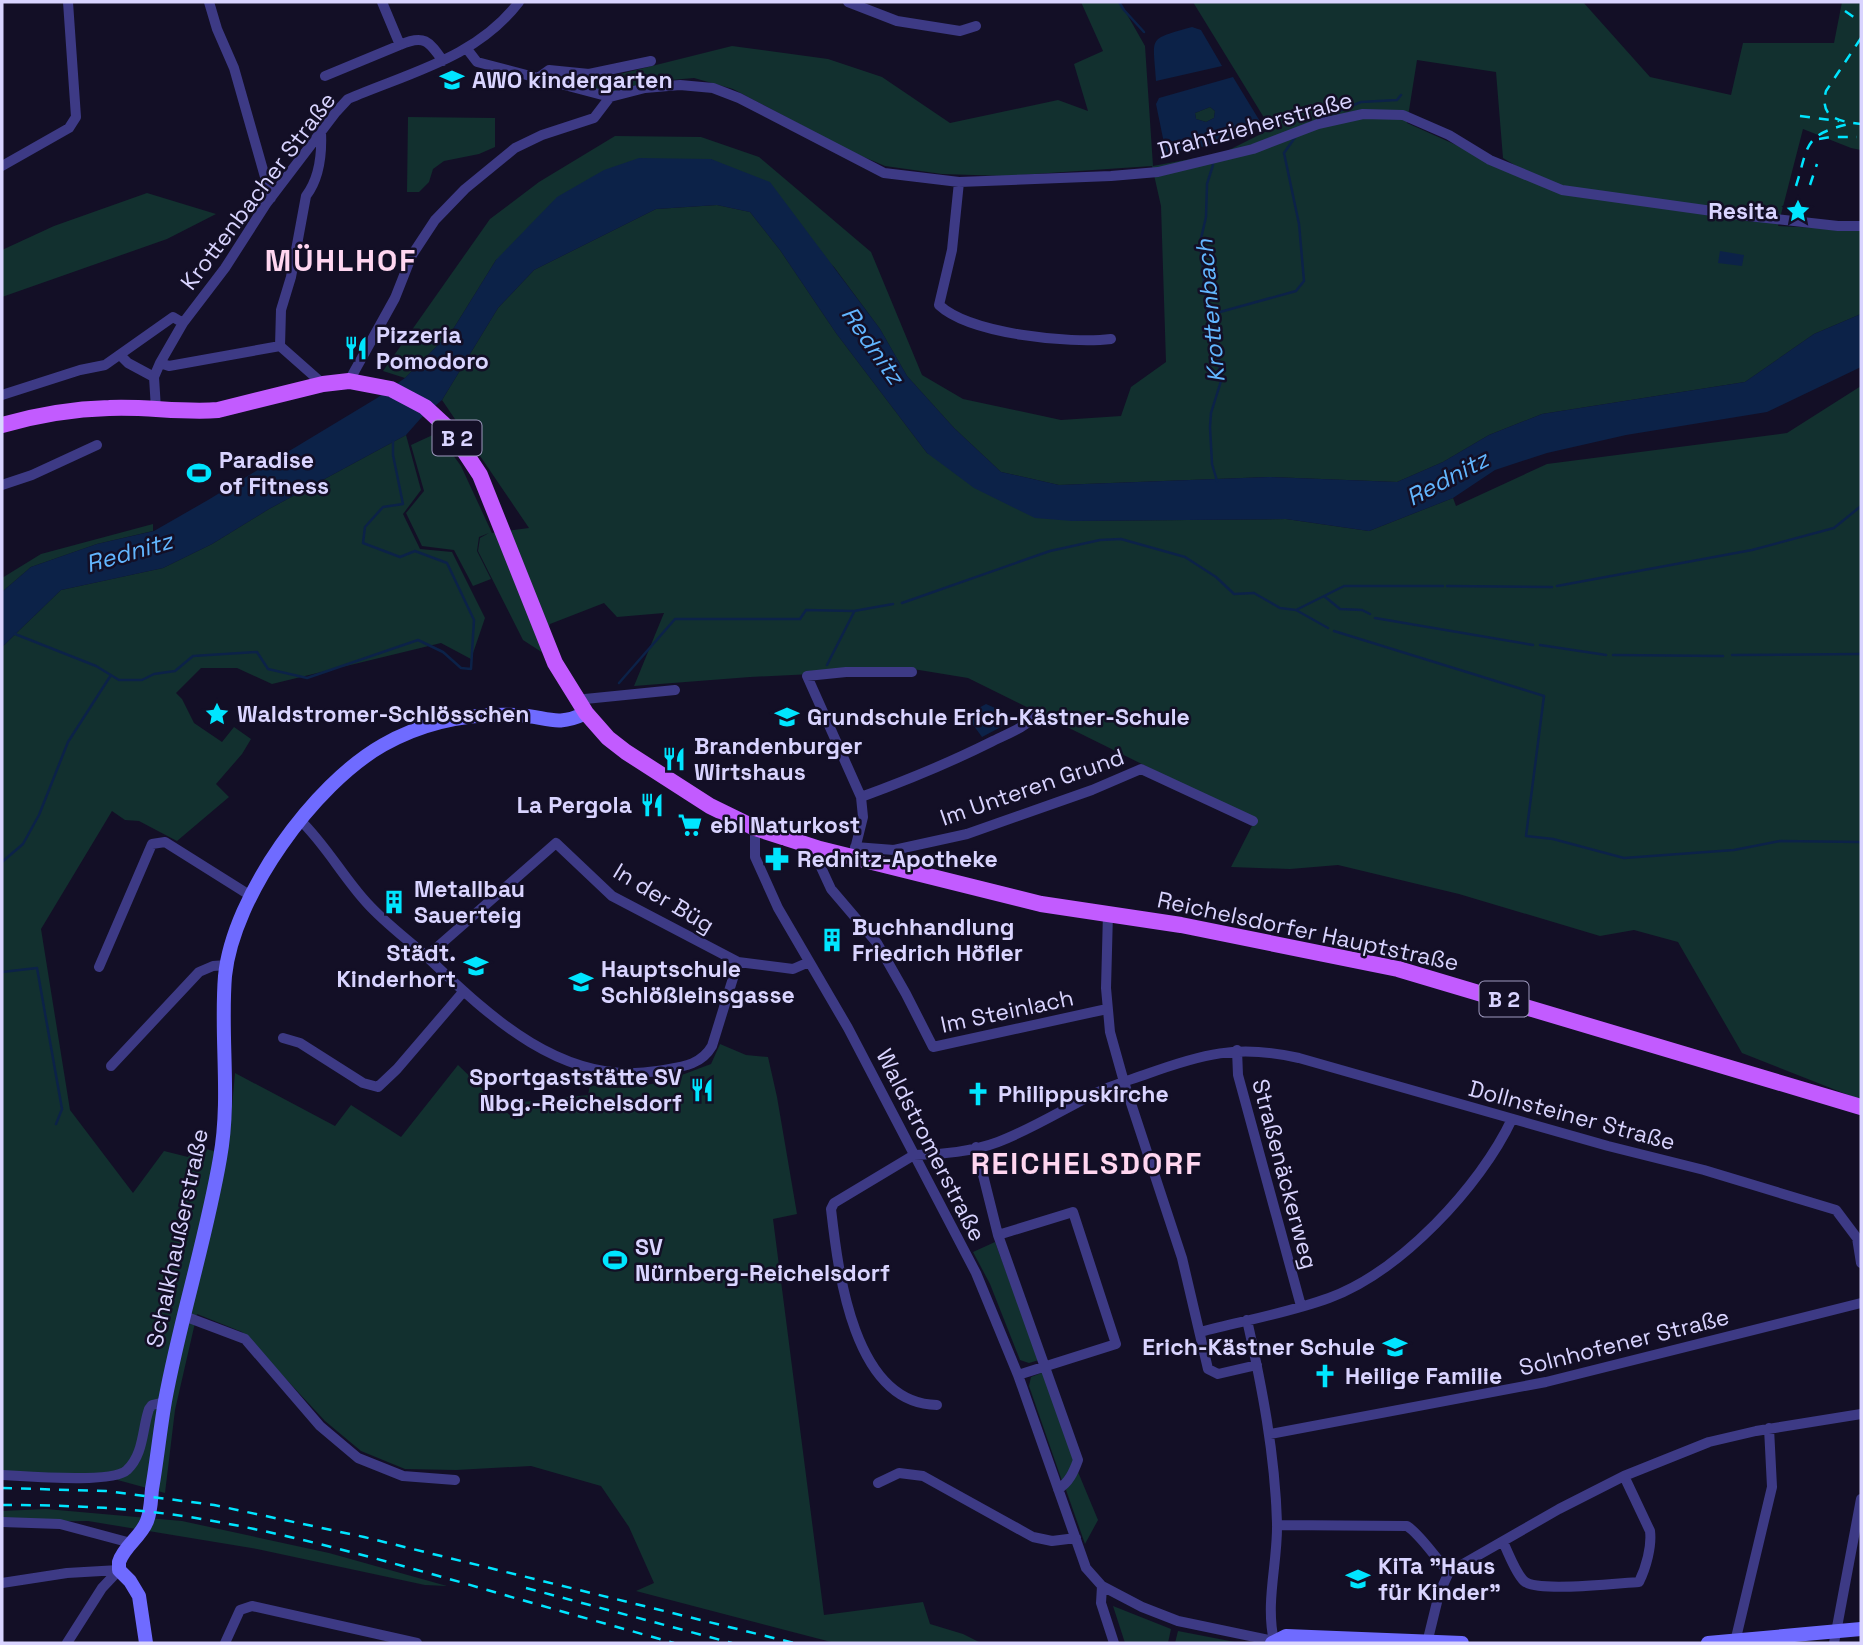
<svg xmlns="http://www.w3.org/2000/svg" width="1863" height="1645" viewBox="0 0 1863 1645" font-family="'Space Grotesk',sans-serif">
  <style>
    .green { fill: #12302f; fill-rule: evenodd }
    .water { fill: #0c2248; fill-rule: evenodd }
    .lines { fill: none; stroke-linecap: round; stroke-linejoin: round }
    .stream { stroke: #0c2248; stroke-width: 2.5 }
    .street { stroke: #3d3a85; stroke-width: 10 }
    .secondary { stroke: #6f6bff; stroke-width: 14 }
    .primary { stroke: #c25bff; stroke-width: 16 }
    .rail { stroke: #00e5ff; stroke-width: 2.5; stroke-dasharray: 10 9; stroke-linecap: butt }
    .labels { text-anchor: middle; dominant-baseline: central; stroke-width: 5; stroke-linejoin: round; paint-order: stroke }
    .shield { fill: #130f26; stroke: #9e99be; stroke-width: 2 }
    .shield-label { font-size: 21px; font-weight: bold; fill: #d9d4ff }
    .poi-label { font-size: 23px; font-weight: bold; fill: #d9d4ff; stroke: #130f26; text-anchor: start }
    .street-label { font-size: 23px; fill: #d9d4ff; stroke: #130f26 }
    .water-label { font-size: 24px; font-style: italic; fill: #62b6ff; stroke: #130f26 }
    .district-label { font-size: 30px; font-weight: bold; letter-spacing: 2px; fill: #ffd6f0; stroke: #130f26 }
  </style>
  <rect width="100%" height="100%" fill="#130f26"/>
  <path class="green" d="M1081 2H1120L1145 46 1153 166 1223 153 1271 129 1193 2H1583L1650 77 1731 95 1743 43H1834L1842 2H1861V150L1851 148 1803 129 1778 226 1861 230V314L1814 334 1745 382 1542 414 1489 435 1443 462 1397 482 1269 477 1059 485 1001 472 954 428 907 376 880 329 834 267 711 159 496 260 452 331 405 378 383 371 490 219 539 182 615 136 701 137 759 157 871 252 922 375 963 399 1061 420 1121 416 1131 387 1166 362 1161 206 1152 166 1005 176 942 174 885 166 852 152 733 89 694 78 648 82 610 93 557 81 558 76 604 78 732 46 828 59 882 77 950 123 1058 100 1088 111 1074 64 1103 51ZM1417 60 1496 72 1503 158 1552 188 1407 123Z
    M1210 107 1215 111 1214 118 1206 122 1196 119 1195 113Z
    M408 117 495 118V147L479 154 444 161 433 169 429 182 419 192H407Z
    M147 193 216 214 167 239 2 297V250L54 226Z
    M717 205 750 212 780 250 836 333 927 453 1072 521 1286 519 1369 531 1453 498 1456 506 1547 464 1787 433 1861 386V1100L1742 1053 1678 942 1634 930 1600 936 1459 894 1338 865 1290 869 1231 867 1255 820 968 678 913 669 750 677 634 686 664 613 617 617 604 603 550 624 543 653 523 640 478 551 480 538 489 533 479 537 477 551 491 579 473 586 454 550 422 546 406 513 424 491 411 445 437 433 461 466 492 533 529 528 442 400 498 308 534 270 656 209Z
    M406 435 421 490 403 514 420 549 452 552 485 618 471 659 441 643 272 684 237 668H201L176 693 182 699 194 723 222 742 234 727 251 739 242 754 216 784 229 797 177 841 139 821 125 820 112 811 41 929 70 1110 133 1193 164 1151 188 1157 194 1146 214 1151 231 1118 235 1073 335 1126 351 1105 401 1137 458 1065 515 1120 522 1102 588 1095 590 1085C636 1094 669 1080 711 1064L720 1044 746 1055 768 1057 777 1097 797 1214 773 1219 824 1615 923 1602 930 1624 963 1634 981 1643H835L636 1591 654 1583 629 1527 601 1486 531 1466 456 1470 405 1469 361 1451 325 1421 242 1332 197 1314 175 1410 165 1493 114 1479 2 1476V647L61 590 163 568 212 544 269 509Z
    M153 524V531L97 544 31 567 2 592V578L41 554Z
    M995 1242 1039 1360 1029 1363 1020 1360 990 1284 973 1252Z
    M1044 1372 1072 1451 1074 1465 1062 1481 1029 1386 1031 1377Z
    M1078 1472 1098 1520 1085 1544 1066 1490V1486Z
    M46 1509 182 1521 329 1553 447 1586 425 1585 257 1549 88 1521 2 1522V1511Z
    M1113 1606 1171 1629 1168 1643H1125Z
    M1178 1631 1240 1643H1175Z"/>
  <path class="water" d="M1192 27 1201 30 1222 66 1156 81C1153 35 1147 40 1192 27Z
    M1233 77 1261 123 1213 145 1166 153 1156 104 1159 98ZM1210 107 1215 111 1214 118 1206 122 1196 119 1195 113Z
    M639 158 711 159 770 182 880 329 907 376 954 428 1001 472 1059 485 1269 477 1397 482 1443 462 1489 435 1542 414 1745 382 1814 334 1861 314V367L1767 412 1626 435 1547 453 1495 470 1453 498 1369 531 1286 519 1072 521 1035 518 974 488 927 453 836 333 780 250 750 212 717 205 656 209 534 270 498 308 442 400 421 418 406 435 269 509 212 544 163 568 61 590 2 647V592L31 567 97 544 154 531 208 500 377 398 405 378 452 331 496 260 557 197 604 170Z
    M1720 251 1744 255 1742 266 1718 263Z
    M986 704 1018 718 982 737 966 715Z"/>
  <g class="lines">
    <path class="stream" d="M1119 2 1124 10 1144 32
      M1319 119 1361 102 1397 100 1401 95
      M1213 165 1207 184 1206 217 1200 243 1209 328 1218 356 1221 381 1211 413 1210 427 1212 464 1217 481
      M1209 315 1296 291 1304 281 1299 224 1284 153 1296 136
      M1447 586 1552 587
      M1557 586 1752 550 1834 528 1861 506
      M1324 596 1340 609 1362 610 1370 614
      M902 603 1050 551 1100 540 1121 539 1185 557 1216 577 1234 594 1254 593 1280 608 1296 610 1328 628
      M1296 610 1344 586H1443
      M1375 618 1533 645
      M1334 631 1544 696 1526 836 1553 839 1624 858 1734 850 1780 841 1861 842
      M15 634 96 666 119 680H142L154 674 175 671 193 656 257 652 268 669 307 678 418 640 443 652 461 668 471 669 474 620 447 563 415 551 400 557 363 543 365 527 383 507 403 504 393 455V441
      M1540 645 1606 655
      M1613 655 1723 656
      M1732 655 1861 654
      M827 665 854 612
      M619 683 675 619H800L806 610 854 611 893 604
      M2 862 23 844 39 815 68 742 111 675
      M2 972 37 968 62 1109 56 1124"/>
    <path class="street" d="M209 2 217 29 234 68 271 198
      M382 2 400 45C424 34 429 41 443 61
      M848 2 897 21 960 31 976 26
      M467 49 477 62 610 97 645 88 680 85 713 88 739 98 884 173 959 182 1111 176 1158 172 1253 149 1318 124 1363 114 1403 115 1449 135 1490 160 1562 190 1748 216 1838 226H1861
      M325 76 400 45
      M538 78 549 70 589 74 651 61
      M2 166 69 128 76 117 68 2
      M959 182 952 250 939 305C970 334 1070 344 1111 339
      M280 346 281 310 291 277 306 196C319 179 322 153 321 132
      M280 346 323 384
      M120 355 128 363 154 377
      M160 363 169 366 280 346
      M349 381 395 298 412 255 435 220 465 189 515 148 542 135 594 118 610 97
      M2 395 80 370 105 365 173 317 183 323
      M156 409 154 377 160 363 183 323 225 268 266 204 336 112 348 99C411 72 476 58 519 2
      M2 485 32 475 97 445
      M578 702 585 699 675 690
      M861 797C905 781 949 763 991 742 1007 734 1025 728 1037 714
      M300 820C326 845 343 877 367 903 385 923 407 939 427 957 489 1016 563 1087 657 1071 678 1067 700 1067 712 1046L738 962
      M755 828V857L778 908 848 1028 976 1273 1018 1375 1086 1568 1102 1586 1142 1607 1178 1621 1274 1641
      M855 847 894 850 967 834 1092 790 1141 769 1253 821
      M820 849 819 863 831 889 877 943 906 994 933 1047 1107 1009
      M854 853 863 817 861 797 807 676 846 672H912
      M1108 913 1106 988 1110 1032 1124 1082 1182 1258 1208 1369 1218 1374 1257 1365
      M426 957 556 843 612 896 738 962 793 969 809 962
      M99 967 152 844 165 842 251 896
      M283 1038 300 1043 363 1083 378 1087 397 1069 463 992
      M1237 1050 1238 1075 1301 1306
      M111 1066 199 972 213 966 227 965
      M976 1147 998 1235 1078 1460C1074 1471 1069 1483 1058 1489
      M998 1235 1073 1212 1116 1344 1018 1375
      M184 1316 245 1339 320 1426 358 1458 403 1476 455 1480
      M1247 1320C1262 1387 1275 1454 1277 1523 1278 1562 1265 1602 1274 1641
      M1200 1332C1242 1321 1288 1313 1329 1298 1400 1272 1480 1187 1512 1119
      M937 1405C853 1404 838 1270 831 1209L834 1203 914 1155C941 1155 974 1151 998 1142 1032 1129 1062 1110 1094 1094 1109 1086 1127 1081 1144 1075 1202 1054 1237 1044 1299 1058L1608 1146 1704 1170 1836 1210 1857 1238 1861 1263
      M1270 1434 1546 1382 1861 1303
      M2 1475C25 1476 113 1484 127 1470 144 1454 142 1429 149 1409L152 1405 165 1402
      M878 1483 899 1473 923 1476 1033 1537 1052 1541 1076 1538
      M2 1522 60 1524 131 1543
      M1277 1525 1407 1526C1420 1534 1436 1559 1449 1572
      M1503 1542C1509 1554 1515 1572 1524 1581 1537 1593 1619 1583 1639 1582 1646 1568 1652 1546 1650 1531L1624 1476
      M2 1583 67 1573 119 1570
      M1102 1586 1101 1603 1114 1643
      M1735 1642 1772 1487 1769 1428
      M67 1643 102 1588 119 1570
      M225 1643 240 1610 252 1606 417 1643
      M1427 1643 1439 1594 1449 1572 1559 1509 1624 1476 1709 1442 1756 1431 1861 1414
      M1834 1643 1861 1499"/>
    <path class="secondary" d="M146 1643 139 1596 130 1581 119 1570V1562C124 1546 141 1537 147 1521 151 1511 151 1499 152 1489 157 1460 160 1430 165 1401 180 1319 206 1240 220 1158 231 1098 220 1037 225 976 233 896 314 784 383 745 425 721 468 713 516 715 547 716 555 728 586 713
      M1272 1643 1286 1636 1462 1643
      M1708 1643 1861 1629"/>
    <path class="primary" d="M2 425C37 415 72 409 109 408 145 406 181 413 218 410L323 384 349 381 391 389 425 407 451 431 480 475 555 663 586 713 608 738 626 752 710 806 755 828 820 849 1041 904 1181 925 1398 969 1861 1107"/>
    <path class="rail" d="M1845 11 1861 22
      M1861 38 1826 91C1819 119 1839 121 1861 124
      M1800 116 1839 121
      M1819 139 1830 137H1857
      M1810 185 1817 164
      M1796 186C1809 145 1803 135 1849 124
      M2 1488 106 1491 214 1505 364 1537 794 1643
      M2 1505C72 1505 144 1508 213 1521 297 1536 378 1559 460 1582 531 1603 603 1623 674 1643
      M526 1588 732 1643"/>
  </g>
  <defs>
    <g id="school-bare" transform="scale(1.89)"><path d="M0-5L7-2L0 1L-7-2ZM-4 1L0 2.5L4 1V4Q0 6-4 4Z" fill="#00e5ff" stroke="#130f26" stroke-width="2.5" paint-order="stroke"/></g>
    <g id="sight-bare" transform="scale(1.89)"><path d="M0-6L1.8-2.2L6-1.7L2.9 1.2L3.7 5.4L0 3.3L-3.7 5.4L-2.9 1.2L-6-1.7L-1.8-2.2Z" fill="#00e5ff" stroke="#130f26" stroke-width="2.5" paint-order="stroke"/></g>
    <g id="restaurant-bare" transform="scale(1.89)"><path d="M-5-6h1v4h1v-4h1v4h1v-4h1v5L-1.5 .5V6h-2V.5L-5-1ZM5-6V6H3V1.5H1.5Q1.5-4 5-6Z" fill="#00e5ff" stroke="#130f26" stroke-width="2.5" paint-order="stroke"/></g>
    <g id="stadium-bare" transform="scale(1.89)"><path d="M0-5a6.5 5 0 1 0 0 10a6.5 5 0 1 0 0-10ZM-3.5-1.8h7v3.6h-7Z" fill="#00e5ff" stroke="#130f26" stroke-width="2.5" paint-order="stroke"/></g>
    <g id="supermarket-bare" transform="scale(1.89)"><path d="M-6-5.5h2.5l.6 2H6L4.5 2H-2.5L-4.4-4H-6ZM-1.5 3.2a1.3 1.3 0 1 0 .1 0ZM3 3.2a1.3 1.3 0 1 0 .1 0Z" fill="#00e5ff" stroke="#130f26" stroke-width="2.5" paint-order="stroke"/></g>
    <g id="pharmacy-bare" transform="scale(1.89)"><path d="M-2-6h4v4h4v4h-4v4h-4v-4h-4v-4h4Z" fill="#00e5ff" stroke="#130f26" stroke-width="2.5" paint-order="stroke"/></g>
    <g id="building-bare" transform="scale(1.89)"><path d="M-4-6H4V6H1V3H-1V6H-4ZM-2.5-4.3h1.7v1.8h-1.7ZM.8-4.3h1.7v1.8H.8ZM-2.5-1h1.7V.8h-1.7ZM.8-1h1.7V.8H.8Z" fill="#00e5ff" stroke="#130f26" stroke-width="2.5" paint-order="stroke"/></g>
    <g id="church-bare" transform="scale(1.89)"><path d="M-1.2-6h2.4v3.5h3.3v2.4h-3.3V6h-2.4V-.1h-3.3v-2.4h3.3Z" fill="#00e5ff" stroke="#130f26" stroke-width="2.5" paint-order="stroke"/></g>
  </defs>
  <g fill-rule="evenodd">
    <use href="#school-bare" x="452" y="80"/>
    <use href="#sight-bare" x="1798" y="211"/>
    <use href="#restaurant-bare" x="356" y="348"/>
    <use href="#stadium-bare" x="199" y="473"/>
    <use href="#sight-bare" x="217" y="714"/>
    <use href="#school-bare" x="787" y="717"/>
    <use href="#restaurant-bare" x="674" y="759"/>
    <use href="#restaurant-bare" x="652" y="805"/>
    <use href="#supermarket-bare" x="690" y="825"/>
    <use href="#pharmacy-bare" x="777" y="859"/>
    <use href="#building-bare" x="394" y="902"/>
    <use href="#building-bare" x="832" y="940"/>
    <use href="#school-bare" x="476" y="966"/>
    <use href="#school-bare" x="581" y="982"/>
    <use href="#restaurant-bare" x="702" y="1090"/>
    <use href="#church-bare" x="978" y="1094"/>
    <use href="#stadium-bare" x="615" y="1260"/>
    <use href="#school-bare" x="1395" y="1347"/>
    <use href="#church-bare" x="1325" y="1376"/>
    <use href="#school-bare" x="1358" y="1579"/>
  </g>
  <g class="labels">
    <g class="shield">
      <rect x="432.5" y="420.5" width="49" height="35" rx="5"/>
      <rect x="1479.5" y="981.5" width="49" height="35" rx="5"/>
    </g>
    <g class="shield-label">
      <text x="457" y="438">B 2</text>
      <text x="1504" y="999">B 2</text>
    </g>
    <g class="poi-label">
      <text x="472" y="80">AWO kindergarten</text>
      <text x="1778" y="211" text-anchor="end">Resita</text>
      <text x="376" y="335">Pizzeria<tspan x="376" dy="26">Pomodoro</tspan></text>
      <text x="219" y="460">Paradise<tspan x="219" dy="26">of Fitness</tspan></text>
      <text x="237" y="714">Waldstromer-Schlösschen</text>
      <text x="807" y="717">Grundschule Erich-Kästner-Schule</text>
      <text x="694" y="746">Brandenburger<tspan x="694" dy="26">Wirtshaus</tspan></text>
      <text x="632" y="805" text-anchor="end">La Pergola</text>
      <text x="710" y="825">ebl Naturkost</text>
      <text x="797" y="859">Rednitz-Apotheke</text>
      <text x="414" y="889">Metallbau<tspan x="414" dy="26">Sauerteig</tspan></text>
      <text x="852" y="927">Buchhandlung<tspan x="852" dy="26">Friedrich Höfler</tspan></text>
      <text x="456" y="953" text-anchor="end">Städt.<tspan x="456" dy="26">Kinderhort</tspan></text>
      <text x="601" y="969">Hauptschule<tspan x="601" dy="26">Schlößleinsgasse</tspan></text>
      <text x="682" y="1077" text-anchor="end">Sportgaststätte SV<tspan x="682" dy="26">Nbg.-Reichelsdorf</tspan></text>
      <text x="998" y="1094">Philippuskirche</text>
      <text x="635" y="1247">SV<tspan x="635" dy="26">Nürnberg-Reichelsdorf</tspan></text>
      <text x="1375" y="1347" text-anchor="end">Erich-Kästner Schule</text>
      <text x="1345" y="1376">Heilige Familie</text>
      <text x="1378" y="1566">KiTa "Haus<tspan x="1378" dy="26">für Kinder"</tspan></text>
    </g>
    <g class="street-label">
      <text transform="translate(1255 125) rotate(-15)">Drahtzieherstraße</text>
      <text transform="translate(258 191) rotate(-53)">Krottenbacher Straße</text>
      <text transform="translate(1032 787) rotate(-19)">Im Unteren Grund</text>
      <text transform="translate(664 898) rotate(31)">In der Büg</text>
      <text transform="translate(1308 931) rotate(12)">Reichelsdorfer Hauptstraße</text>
      <text transform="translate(1007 1011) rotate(-12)">Im Steinlach</text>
      <text transform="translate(1572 1115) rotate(15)">Dollnsteiner Straße</text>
      <text transform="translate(931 1145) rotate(63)">Waldstromerstraße</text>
      <text transform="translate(1285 1174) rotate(75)">Straßenäckerweg</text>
      <text transform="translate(177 1238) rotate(-78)">Schalkhaußerstraße</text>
      <text transform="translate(1624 1342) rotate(-14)">Solnhofener Straße</text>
    </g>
    <g class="water-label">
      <text transform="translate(1210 311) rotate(-95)">Krottenbach</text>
      <text transform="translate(873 345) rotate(55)">Rednitz</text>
      <text transform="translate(1447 478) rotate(-28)">Rednitz</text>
      <text transform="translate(129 552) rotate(-16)">Rednitz</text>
    </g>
    <g class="district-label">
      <text x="341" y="260">MÜHLHOF</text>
      <text x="1087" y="1163">REICHELSDORF</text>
    </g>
  </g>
  <rect width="1863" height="1645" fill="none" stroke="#d9d4ff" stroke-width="7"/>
</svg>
